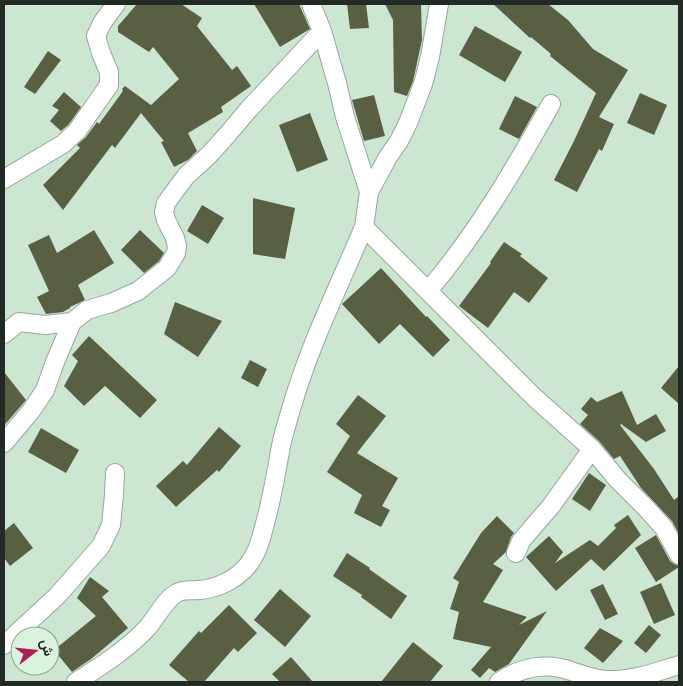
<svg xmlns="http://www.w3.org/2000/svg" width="683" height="686" viewBox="0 0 683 686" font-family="Literata,Vazirmatn,serif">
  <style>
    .building { fill: #585f43 }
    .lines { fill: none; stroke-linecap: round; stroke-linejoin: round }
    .minor-casing { stroke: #93aa97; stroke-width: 20 }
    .minor { stroke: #fff; stroke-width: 18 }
  </style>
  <rect width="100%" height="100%" fill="#cde6d1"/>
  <path class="building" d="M137 4H181L202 18 197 26 232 70 237 66 251 86 221 107 223 112 188 133 197 151 188 160 174 167 161 142 164 141 141 113 115 148 112 145 63 210 43 185 80 148 77 145 86 137 97 122 99 124 123 91 122 89 125 86 151 105 179 79 153 47 149 52 118 32V26Z
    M254 4H299L310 29 280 47Z
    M347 4H366L369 28 350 29Z
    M385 4H421L422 40 413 81 407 96 394 92 393 20Z
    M493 4H548L568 20 593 49 628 70 599 117 614 124 602 151 599 149 577 192 554 180 574 141 596 93 550 56 551 54 531 37 530 38Z
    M475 26 522 52 505 82 459 55Z
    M48 51 61 60 35 94 24 87Z
    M64 92 81 107 69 124 61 131 50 121 59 110 52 106Z
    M640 93 667 105 654 135 627 123Z
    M374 95 385 136 364 141 352 100Z
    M515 96 537 107 519 139 499 129Z
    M310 113 328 160 297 172 279 125Z
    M253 198 295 208 285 259 253 254Z
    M202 205 224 218 208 244 187 231Z
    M94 230 114 263 78 285 85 300 70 307V308L63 312 46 314 37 297 49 291 28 245 49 235 57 253Z
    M140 230 164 253 159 261 144 273 121 250Z
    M504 242 522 254 520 256 548 278 529 303 514 292 488 328 459 306 491 263 490 262Z
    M381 268 426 317 427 316 450 340 433 357 400 324 379 344 342 304Z
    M175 302 222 321 198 357 164 334Z
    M89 336 157 400 140 418 105 386 84 406 64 386 78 361 72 355Z
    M250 360 267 369 258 387 241 378Z
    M679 366V404L661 388Z
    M4 372 26 400 8 421 4 425Z
    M622 391 637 425 656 414 666 431 646 442 621 424 620 425 654 469 674 500 679 496V534L672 521 641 488 620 456 614 459 599 441 580 424 588 415 581 409 591 397 597 402Z
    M358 395 386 416 357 453 398 478 382 506 390 510 381 527 354 513 362 495 327 472 350 436 336 424Z
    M219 427 241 446 219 472 217 470 176 507 156 486 183 461 187 465Z
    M41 428 79 450 66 473 28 452Z
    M589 473 606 485 590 511 572 499Z
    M628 515 641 535 604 571 591 559 556 591 526 557 549 536 563 552 555 563 590 540 598 546 616 528 614 525Z
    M497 516 514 533 511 537 506 552 493 564 503 570 483 602 527 617 519 625 547 611 509 664 495 672 489 668 480 678 471 670 491 647 453 639 459 612 450 609 459 582 453 578 481 533Z
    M14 523 33 548 10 566 4 558V531Z
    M656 535 670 561 674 564 679 566V567L656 582 635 548Z
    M347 553 370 568 369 569 407 596 391 619 361 597 362 595 333 576Z
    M90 577 109 591 102 597 128 628 91 659 72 672 54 650 96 616 77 598Z
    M661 583 675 615 654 624 640 592Z
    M603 584 618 614 605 620 590 590Z
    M280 589 311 616 285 647 254 620Z
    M229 605 257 633 238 652 234 648 204 682H189L169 665 199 631 201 633Z
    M649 625 661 635 646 653 634 643Z
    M600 628 623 641 603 663 584 648Z
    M413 642 443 666 430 682H381Z
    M291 657 313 682H280L272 674Z"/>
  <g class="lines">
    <g class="minor-casing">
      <path id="minor" d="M311 4 322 31 337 83 345 117 369 192 388 157 399 141 408 123 423 84 430 57 439 4
        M4 179 63 144 77 131 109 85V72L101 53 96 36 102 23 116 4
        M369 192 364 227 534 397 592 449 618 480 646 508 664 528 679 555
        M428 291C477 233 514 170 551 104
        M4 334 19 322 45 325 72 322 87 310 111 303 138 291 167 268 176 253 177 246 175 238 166 220 164 212 166 203 186 176 209 155 227 135 249 109 322 31
        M4 443 31 411 45 390 55 362 72 322
        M516 553 521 541 551 506 592 449
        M4 645 57 596 101 546 111 525 114 495 115 473
        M76 682C101 666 128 649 148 627 156 618 166 598 177 593 184 589 192 591 199 590 217 589 237 579 248 565 257 554 261 540 264 527 272 500 276 473 281 446 284 432 288 419 292 406 310 344 339 286 364 227
        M499 682C521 667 546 662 571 671 583 675 596 680 608 680 633 681 656 672 679 665"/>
    </g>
    <use href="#minor" class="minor"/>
  </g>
  <rect width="683" height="686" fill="none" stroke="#222b23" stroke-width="10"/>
  <g transform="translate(35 651) rotate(74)"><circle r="24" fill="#daf3de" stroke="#90a393"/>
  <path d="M0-4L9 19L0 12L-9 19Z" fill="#ad1e57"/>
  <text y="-8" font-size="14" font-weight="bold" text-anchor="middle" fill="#222b23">ش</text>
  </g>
</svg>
